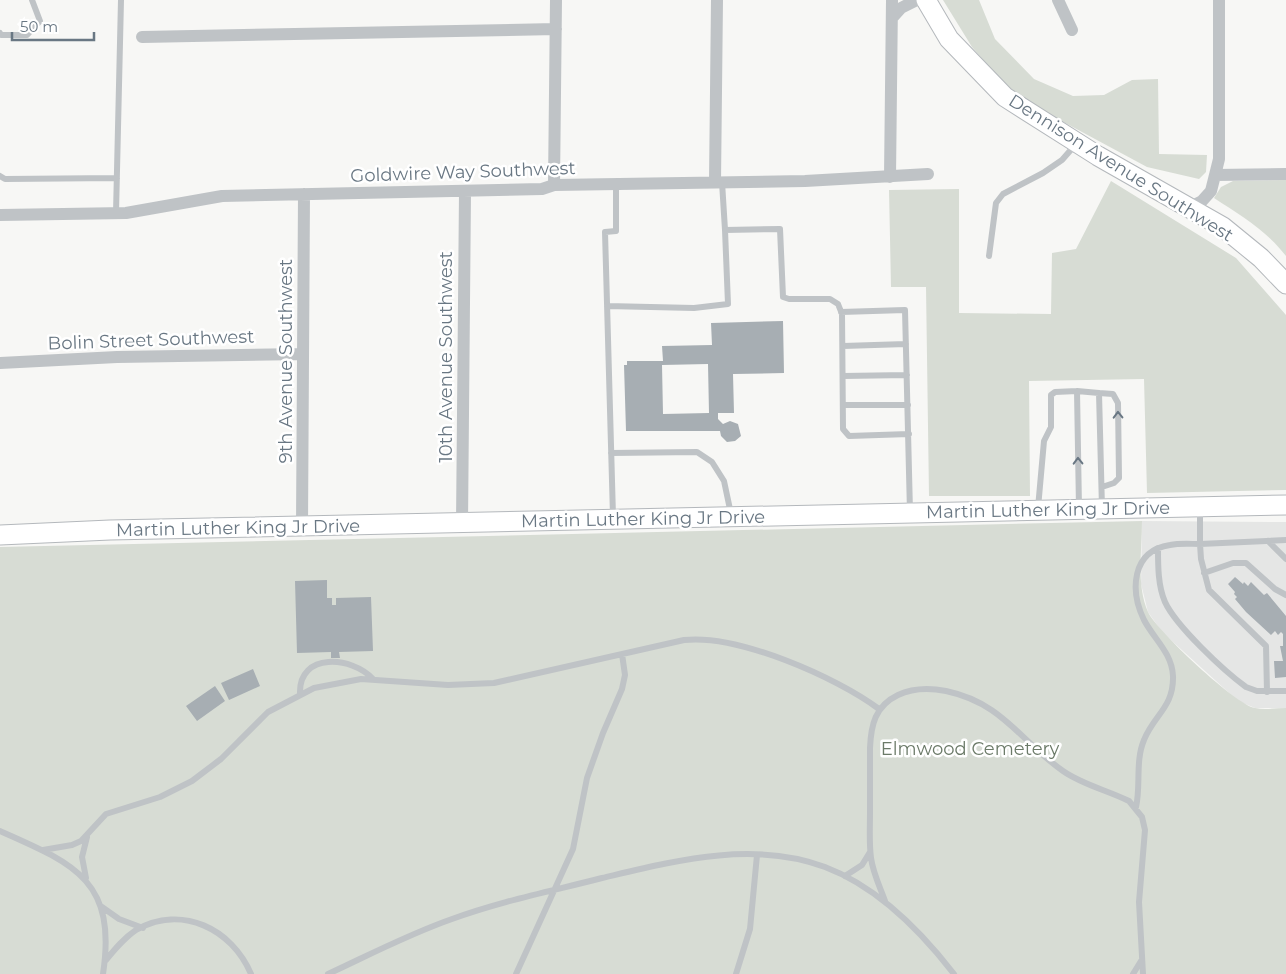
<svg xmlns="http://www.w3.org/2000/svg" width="1286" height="974" viewBox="0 0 1286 974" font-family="Montserrat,sans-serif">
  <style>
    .built { fill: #e5e6e5 }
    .green { fill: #d7dcd4 }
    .building { fill: #a7aeb3; fill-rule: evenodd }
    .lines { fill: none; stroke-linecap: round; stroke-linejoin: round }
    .secondary-casing { stroke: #b4b8bc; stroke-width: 21 }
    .service { stroke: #bfc3c6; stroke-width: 6 }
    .minor { stroke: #bfc3c6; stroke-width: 12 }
    .secondary { stroke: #fff; stroke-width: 19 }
    .oneway { stroke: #697783 }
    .labels { text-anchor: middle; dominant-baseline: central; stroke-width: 5; stroke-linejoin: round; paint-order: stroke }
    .street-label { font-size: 18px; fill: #697783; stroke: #fff }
    .park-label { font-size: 18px; fill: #6b7a68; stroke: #fff }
  </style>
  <rect width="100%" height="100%" fill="#f7f7f5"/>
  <path class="built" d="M1142 521 1286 522V708H1255L1238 701 1162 632 1148 612 1141 584Z"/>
  <path class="green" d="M943 0H979L995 39 1034 79 1073 96 1104 95 1132 80 1158 79 1159 154 1207 155 1206 172 1199 179 1147 167 1030 104 1003 83 972 47Z
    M1286 180V256C1267 231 1240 215 1214 198L1221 187 1233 181Z
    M1111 181 1236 258 1286 315V490L1147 493 1144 379 1029 381 1030 496H929L926 287H891L889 190 959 189V313L1051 314 1052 253 1076 249Z
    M1142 521C1142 550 1136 585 1148 612 1157 631 1236 705 1255 708 1265 710 1276 708 1286 708V974H0V547Z"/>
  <path class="building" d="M783 321 784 373 733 374 734 413H718V419L723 424 730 421 738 424 741 436 735 441 727 442 721 436 720 431H626L624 365H627V361H663L662 346 712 345 711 323ZM708 364 709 413 663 414 662 365Z
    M1235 577 1243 584 1244 582 1248 586 1251 582 1264 595 1267 593 1286 616V677L1275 678 1274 661H1283L1280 646H1283V634L1281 632 1278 635 1275 631 1271 635 1246 612 1235 599 1237 597 1234 594 1235 592 1228 584Z
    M327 580V598H332V605H336V598L371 597 373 651 339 652 340 658H331V652L297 653 295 581Z
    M253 669 260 686 229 700 221 683Z
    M215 686 225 701 197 721 186 706Z"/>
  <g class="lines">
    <g class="secondary-casing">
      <path id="secondary" d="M926 0 949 39 1005 97 1098 156 1223 227 1261 258 1286 284
        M0 535 110 530 1286 505"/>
    </g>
    <path class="service" d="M0 33 1 35H27L40 21 32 0
      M0 176 5 179 117 178
      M722 182 725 230 780 229 783 297 789 299H830L838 304 842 314 843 429 849 436 909 434
      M116 213 121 0
      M989 256 996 203 1003 194 1043 173 1062 160 1076 144
      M607 306 694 308 728 304 725 230
      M841 312 905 310 910 512
      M843 346 906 344
      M843 376 907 375
      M1077 391 1099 393 1102 508
      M1099 393 1113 394 1118 403 1119 478 1114 483 1102 487
      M843 405H908
      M611 453 697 452 712 462 724 481 731 514
      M1038 508 1044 441 1051 427V395L1055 392 1077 391 1079 508
      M613 516 605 232 616 231V184
      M1268 541 1286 559
      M1158 548C1158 566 1158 586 1165 602 1176 626 1224 671 1246 687L1257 691H1286
      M1204 573 1233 563H1246L1275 589 1286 595
      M1267 692 1266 646 1209 590 1201 559 1200 544 1286 540
      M300 693C299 652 352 656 373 679
      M1136 807C1141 786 1135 761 1144 740 1154 715 1174 707 1173 676 1172 653 1154 639 1144 620 1130 591 1131 551 1170 545 1180 543 1190 544 1200 544V508
      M0 831C75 864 117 881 103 974
      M43 850 72 845 81 841 106 814 160 797 192 781 221 759 268 712 314 688 361 679 448 685 494 683 684 640C738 634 836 677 879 709
      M845 876 862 865 870 852
      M86 878 82 857 87 837
      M885 901C880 887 873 873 871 858 869 843 870 828 870 813 870 791 870 770 870 748 871 725 875 706 898 695 913 688 930 688 946 691 1003 703 1020 741 1063 771 1083 785 1107 790 1129 801L1142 817 1145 830 1139 902 1143 974
      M102 907 119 919 143 928
      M106 960C115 949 124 938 136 930 182 904 232 929 251 974
      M328 974C369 955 409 934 452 919 501 901 552 891 602 878 674 861 752 840 825 867 878 887 920 930 954 974
      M516 974 573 849 587 778 603 733 622 689 625 675 622 654
      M736 974 750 929 757 855
      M1133 974 1141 961"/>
    <path class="minor" d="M1058 0 1072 30
      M892 18 901 8 917 0
      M142 37 556 29
      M1215 175 1286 174
      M890 177 892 0
      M715 182 717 0
      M554 185 556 0
      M1190 207 1202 201 1211 191 1219 159V0
      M0 215 126 213 222 196 542 189 554 185 805 181 928 174
      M0 363 117 357 303 354
      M462 524 465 192
      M302 527 304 194"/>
    <use href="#secondary" class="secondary"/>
  </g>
  <defs><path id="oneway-chevron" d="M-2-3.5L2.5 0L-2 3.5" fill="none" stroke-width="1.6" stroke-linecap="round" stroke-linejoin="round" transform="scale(1.25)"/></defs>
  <g class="oneway">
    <use href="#oneway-chevron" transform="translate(1118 415) rotate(-91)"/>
    <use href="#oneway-chevron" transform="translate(1078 461) rotate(-91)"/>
  </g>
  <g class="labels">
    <g class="street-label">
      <text transform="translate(1121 168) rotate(32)">Dennison Avenue Southwest</text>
      <text transform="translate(463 172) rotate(-2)">Goldwire Way Southwest</text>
      <text transform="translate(151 340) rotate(-2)">Bolin Street Southwest</text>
      <text transform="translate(446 357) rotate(-90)">10th Avenue Southwest</text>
      <text transform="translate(286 361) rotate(-90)">9th Avenue Southwest</text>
      <text transform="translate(1048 510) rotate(-1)">Martin Luther King Jr Drive</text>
      <text transform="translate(643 519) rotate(-1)">Martin Luther King Jr Drive</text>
      <text transform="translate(238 528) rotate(-1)">Martin Luther King Jr Drive</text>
    </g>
    <g class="park-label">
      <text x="970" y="749">Elmwood Cemetery</text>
    </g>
  </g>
  <path d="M12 32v8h82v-8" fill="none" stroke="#697783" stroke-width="2.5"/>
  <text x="20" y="32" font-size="15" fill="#697783" stroke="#ffffff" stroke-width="4" paint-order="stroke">50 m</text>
</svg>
